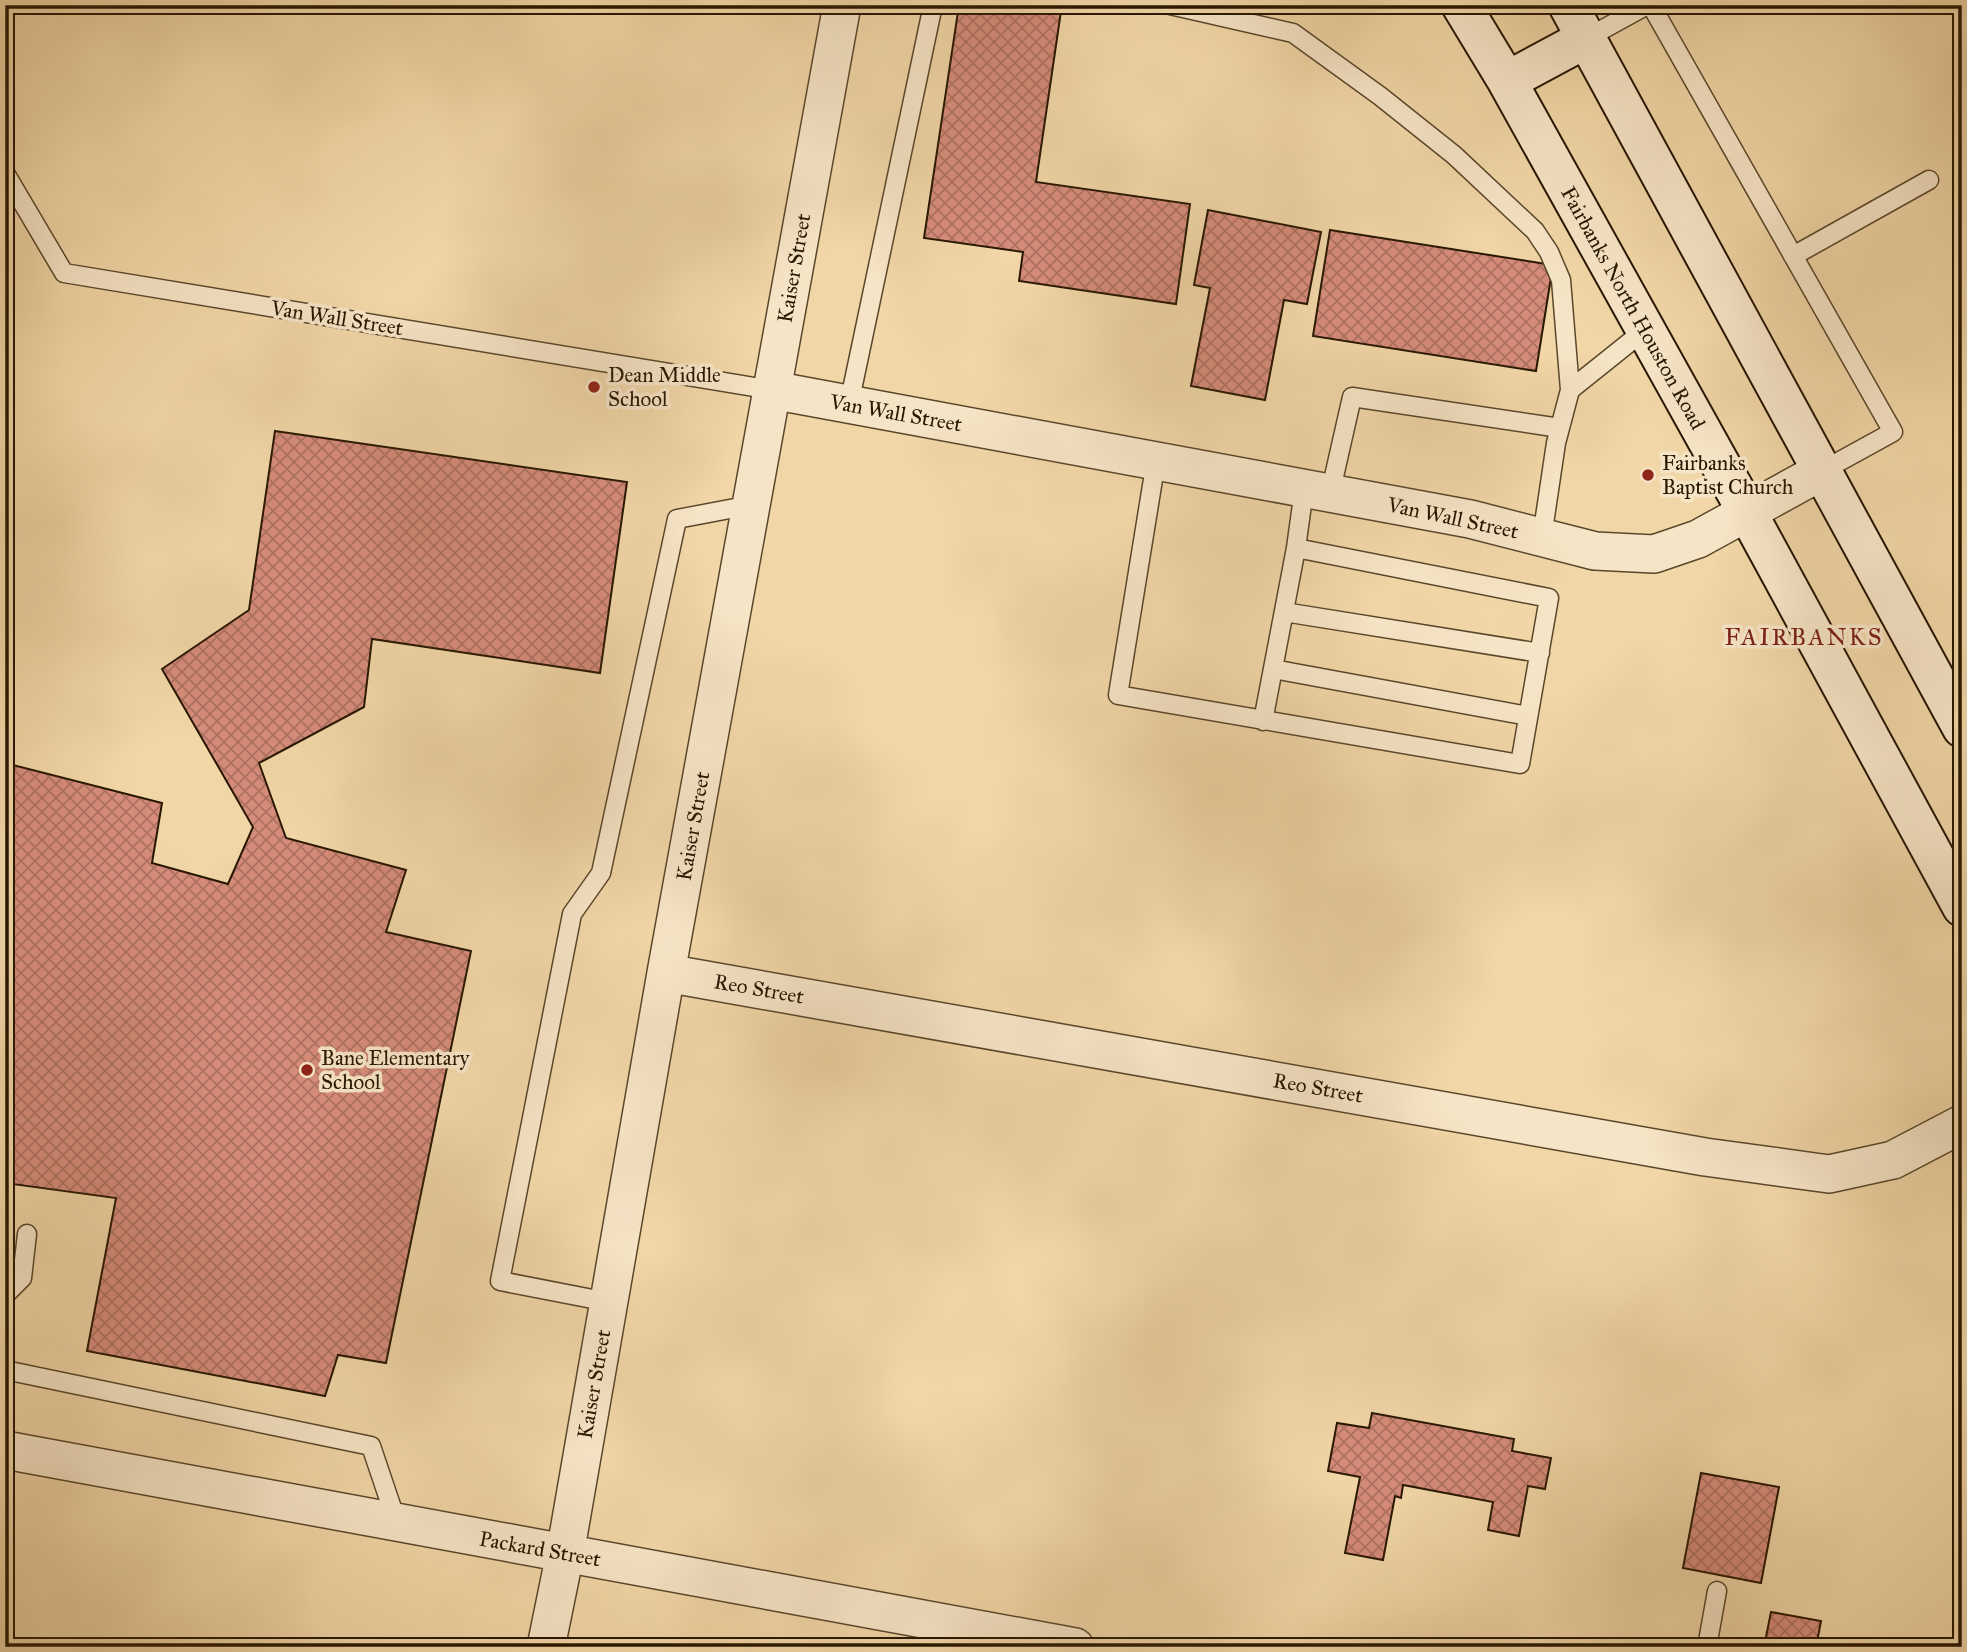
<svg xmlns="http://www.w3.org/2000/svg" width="1967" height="1652" viewBox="0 0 1967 1652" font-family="'IM FELL Great Primer',serif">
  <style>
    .building { fill: url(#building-cross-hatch); stroke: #281701; stroke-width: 2 }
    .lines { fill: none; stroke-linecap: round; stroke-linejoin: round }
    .service-casing { stroke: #5a472a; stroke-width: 21 }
    .minor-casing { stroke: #5a472a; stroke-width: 40 }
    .secondary-casing { stroke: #281701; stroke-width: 42 }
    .service { stroke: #f6e4c6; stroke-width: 18 }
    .minor { stroke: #f6e4c6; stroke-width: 37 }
    .secondary { stroke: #f6e4c6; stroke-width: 38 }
    .poi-dot { fill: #8f2418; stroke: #f6e4c6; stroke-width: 2.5 }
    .labels { text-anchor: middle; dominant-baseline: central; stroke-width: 7; stroke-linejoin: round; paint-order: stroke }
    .street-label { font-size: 21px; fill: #281701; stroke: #f6e4c6 }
    .poi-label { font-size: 21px; fill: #281701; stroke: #f6e4c6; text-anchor: start }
    .quarter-label { font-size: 24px; letter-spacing: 2px; fill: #7a1f14; stroke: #f6e4c6 }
  </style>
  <defs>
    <pattern id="building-cross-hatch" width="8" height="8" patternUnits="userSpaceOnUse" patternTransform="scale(1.75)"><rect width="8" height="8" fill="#d68c7a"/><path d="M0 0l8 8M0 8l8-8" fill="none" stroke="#ae7162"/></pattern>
  </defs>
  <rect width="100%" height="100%" fill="#f1d6a7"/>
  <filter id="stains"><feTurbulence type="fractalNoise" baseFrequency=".00286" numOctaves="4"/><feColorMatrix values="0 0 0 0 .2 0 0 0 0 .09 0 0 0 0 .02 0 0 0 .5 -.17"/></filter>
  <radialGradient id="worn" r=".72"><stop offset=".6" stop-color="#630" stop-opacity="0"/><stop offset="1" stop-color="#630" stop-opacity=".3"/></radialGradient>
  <path class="building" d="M959 5H1019L1061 11 1036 182 1190 204 1176 304 1019 281 1023 252 924 238Z
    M1208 210 1321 232 1307 304 1284 300 1265 400 1191 386 1210 288 1194 285Z
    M1330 230 1553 265 1536 371 1313 336Z
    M275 431 627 482 600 673 372 639 364 707 259 763 286 838 406 870 386 932 471 951 386 1363 338 1355 325 1396 87 1351 116 1198 5 1183V763L162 803 152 863 228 884 253 827 162 669 249 610Z
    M1372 1413 1514 1439 1512 1451 1551 1458 1545 1489 1528 1486 1519 1536 1488 1530 1493 1502 1403 1485 1401 1498 1395 1496 1383 1560 1345 1553 1360 1477 1328 1471 1337 1423 1369 1428Z
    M1701 1473 1779 1487 1761 1583 1683 1568Z
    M1771 1612 1821 1621 1816 1647H1764Z"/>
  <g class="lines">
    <g class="service-casing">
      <path id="service" d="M1170 5 1293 33 1380 96 1454 155 1535 231 1549 252 1561 280 1570 390 1556 443 1542 537
        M1651 5 1893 432 1822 471
        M1587 38 1647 5
        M5 173 64 273 772 390
        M1793 256 1929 180
        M1570 390 1645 330
        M849 404 933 5
        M1156 461 1118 695 1520 764 1549 598 1296 548
        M1330 494 1352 397 1560 428
        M1284 612 1540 653
        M1273 669 1528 716
        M1263 721 1296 548 1304 490
        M5 1295 22 1278 27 1234
        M608 1302 500 1281 572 914 601 873 677 519 751 505
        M5 1370 371 1446 397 1523
        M1707 1647 1717 1591"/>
    </g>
    <g class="minor-casing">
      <path id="minor" d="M772 390 1470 519 1595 551 1654 554 1698 539 1822 471
        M666 973 1705 1157 1829 1174 1893 1160 1962 1124
        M5 1450 1075 1647
        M546 1647 565 1554 666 973 842 5"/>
    </g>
    <g class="secondary-casing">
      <path id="secondary" d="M1461 5 1507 81 1747 512 1962 907
        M1568 5 1962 728
        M1507 81 1587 38"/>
    </g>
    <use href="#service" class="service"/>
    <use href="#minor" class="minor"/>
    <use href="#secondary" class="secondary"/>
  </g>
  <g class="poi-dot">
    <circle cx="594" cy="387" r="7"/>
    <circle cx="1648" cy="475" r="7"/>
    <circle cx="307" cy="1070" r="7"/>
  </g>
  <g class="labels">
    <g class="street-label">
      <text transform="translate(794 268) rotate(-80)">Kaiser Street</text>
      <text transform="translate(1633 308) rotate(61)">Fairbanks North Houston Road</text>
      <text transform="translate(337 318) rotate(9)">Van Wall Street</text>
      <text transform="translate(896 413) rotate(10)">Van Wall Street</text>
      <text transform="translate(1453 518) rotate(12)">Van Wall Street</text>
      <text transform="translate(693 826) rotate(-80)">Kaiser Street</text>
      <text transform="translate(759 989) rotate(10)">Reo Street</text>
      <text transform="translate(1318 1088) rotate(10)">Reo Street</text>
      <text transform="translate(594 1384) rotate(-80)">Kaiser Street</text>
      <text transform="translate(540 1549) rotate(10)">Packard Street</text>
    </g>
    <g class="poi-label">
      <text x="608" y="375">Dean Middle<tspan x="608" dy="24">School</tspan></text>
      <text x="1662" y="463">Fairbanks<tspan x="1662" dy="24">Baptist Church</tspan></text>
      <text x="321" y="1058">Bane Elementary<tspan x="321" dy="24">School</tspan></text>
    </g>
    <g class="quarter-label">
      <text x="1804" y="637">FAIRBANKS</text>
    </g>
  </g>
  <rect width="1967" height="1652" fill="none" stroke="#f1d6a7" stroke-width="28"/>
  <rect x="7" y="7" width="1953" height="1638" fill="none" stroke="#281701" stroke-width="3.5"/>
  <rect x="14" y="14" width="1939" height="1624" fill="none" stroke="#281701" stroke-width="2"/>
  <rect width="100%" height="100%" filter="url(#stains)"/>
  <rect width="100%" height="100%" fill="url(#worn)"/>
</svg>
